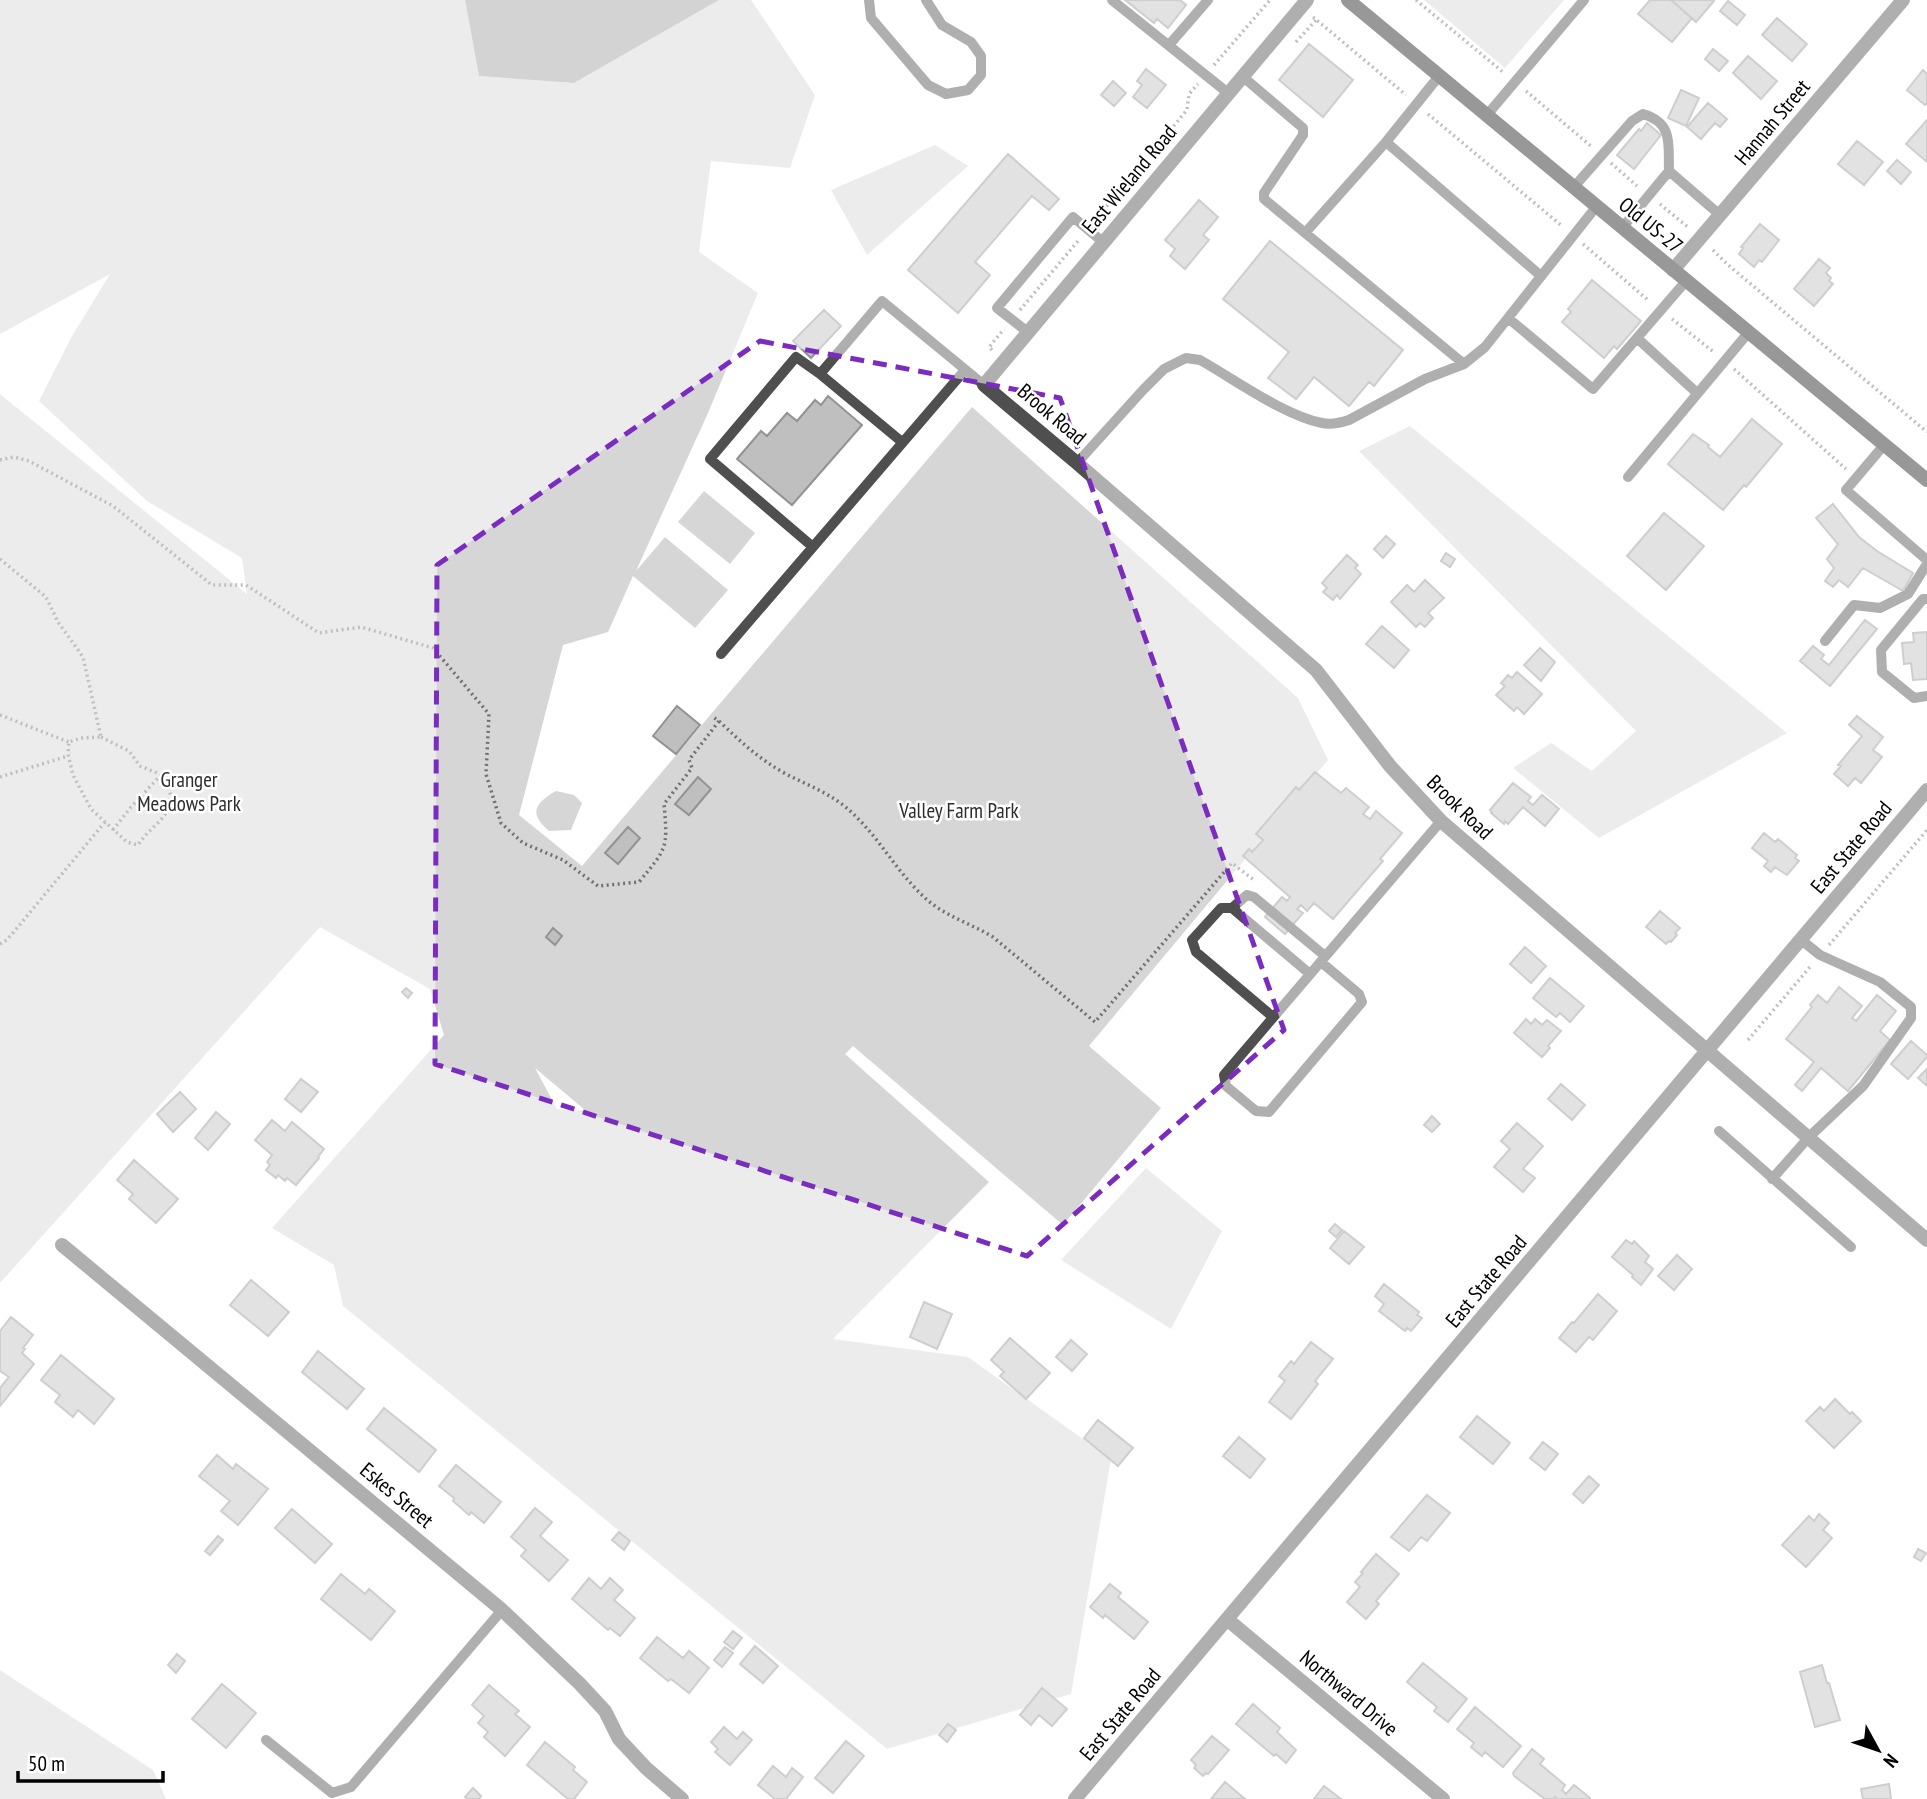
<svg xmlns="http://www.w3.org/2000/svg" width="1927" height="1799" viewBox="0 0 1927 1799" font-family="'PT Sans Narrow',sans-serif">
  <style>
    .green { fill: #d6d6d6; fill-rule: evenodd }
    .water { fill: #9d9d9d }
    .building { fill: #bfbfbf; stroke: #939393; stroke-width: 2 }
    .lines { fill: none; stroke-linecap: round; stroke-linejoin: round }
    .path { stroke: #717171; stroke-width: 3.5; stroke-dasharray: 2 3.5; stroke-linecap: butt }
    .service { stroke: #4f4f4f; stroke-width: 10 }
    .minor { stroke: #4f4f4f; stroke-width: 14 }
    .tertiary { stroke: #4f4f4f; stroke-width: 14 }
    .secondary { stroke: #1c1c1c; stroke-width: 14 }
    .marked { fill: none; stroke: #7b2cbf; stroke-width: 5; stroke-dasharray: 14 9; stroke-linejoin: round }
    .labels { text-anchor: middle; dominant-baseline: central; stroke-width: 5; stroke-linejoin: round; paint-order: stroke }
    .street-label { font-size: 21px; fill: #000; stroke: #fff }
    .park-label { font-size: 21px; fill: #2d2d2d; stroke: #fff }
  </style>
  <rect width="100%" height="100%" fill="#fff"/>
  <path class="green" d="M0 0H465L479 76 574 83 719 0H751L815 95 790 168 711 161 699 252 758 293 708 413 636 571 665 537 728 590 695 628 633 576 608 632 563 645 519 815 582 866 972 407 1298 698 1328 760 1089 1046 1161 1108 1063 1225 853 1046 845 1054 989 1182 833 1339 968 1357 1111 1459 1071 1694 887 1749 343 1306 334 1265 272 1228 444 1035 430 989 320 927 0 1283V394L247 594 242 558 147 501 39 401 72 336 110 274 0 334ZM535 1068 585 1110V1111L557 1109Z
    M1424 0H1564L1505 68Z
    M935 145 968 166 867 255 831 190Z
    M1410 426 1787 733 1599 838 1513 768 1551 743 1592 771 1636 731 1359 451Z
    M704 491 755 533 730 564 678 522Z
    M556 791 574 795 582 803 571 830 549 831C528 813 535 803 556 791Z
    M1146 1168 1222 1231 1171 1329 1061 1260Z
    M0 1670 153 1770 166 1799H0Z"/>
  <path class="water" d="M465 0H719L574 83 479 76Z"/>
  <path class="building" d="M1125 0H1180L1186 5 1168 28 1157 19 1154 23Z
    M1650 0H1671L1692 18 1672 42 1638 14Z
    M1671 0H1713L1714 1 1696 22Z
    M1728 1 1745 15 1737 25 1720 11Z
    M1777 18 1807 44 1792 61 1762 35Z
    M1309 44 1353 80 1323 117 1279 80Z
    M1713 49 1728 61 1719 71 1705 59Z
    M1748 56 1777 81 1761 99 1733 73Z
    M1146 69 1166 85 1147 108 1133 97 1142 85 1137 81Z
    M1923 70 1927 74V103L1925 105 1907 90Z
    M1113 81 1126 93 1114 106 1101 95Z
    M1681 90 1699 98 1686 126 1668 118Z
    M1708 103 1727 119 1720 127 1715 123 1701 139 1687 127Z
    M1927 120V162L1906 144Z
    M1647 123 1661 135 1634 169 1617 155 1639 129 1641 131Z
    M1857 141 1883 162 1864 185 1838 164Z
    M1008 154 1059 199 1049 210 1032 196 975 262 990 275 958 313 908 270Z
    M1897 160 1911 172 1901 184 1887 171Z
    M1199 200 1218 217 1203 235 1209 240 1185 269 1170 256 1175 249 1165 240Z
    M1760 224 1779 240 1762 262 1759 260 1754 267 1739 254 1743 248 1741 247Z
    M1270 241 1403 350 1374 386 1369 382 1349 406 1314 377 1296 399 1268 378 1289 352 1223 299Z
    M1819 259 1830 268 1826 273 1831 278 1829 281 1833 284 1814 306 1794 289Z
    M1592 280 1641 321 1617 349 1614 346 1604 358 1562 322 1571 312 1568 309Z
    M824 310 841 326 811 358 793 341Z
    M828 396 862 425 792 505 737 459 761 431 767 436 787 413 797 421 815 400 821 405Z
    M1752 419 1782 444 1746 487 1744 485 1723 510 1668 464 1693 434 1709 445 1708 447 1720 457Z
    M1833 504 1859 537 1877 551 1913 573 1903 591 1863 568 1848 587 1839 580 1833 587 1825 581 1834 568 1827 559 1838 544 1816 518Z
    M1664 513 1704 546 1666 590 1627 556Z
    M1386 536 1395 544 1383 558 1374 549Z
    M1446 553 1455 559 1450 567 1441 561Z
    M1347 555 1358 565 1355 568 1361 574 1340 599 1337 595 1333 600 1323 592 1327 588 1322 583Z
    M1425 580 1444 598 1428 613 1433 618 1425 627 1420 623 1416 627 1391 602 1407 585 1414 592Z
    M1865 620 1877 629 1830 686 1800 661 1813 646 1824 655 1821 659 1829 665Z
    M1382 626 1409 650 1394 668 1366 644Z
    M1927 632V679L1913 680 1911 663 1904 664 1902 643 1914 642 1913 633Z
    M1540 648 1555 662 1541 681 1524 665Z
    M1517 672 1542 694 1524 714 1517 707 1514 711 1496 695 1505 686 1501 683 1508 675 1512 678Z
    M677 706 700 725 676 754 653 736Z
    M1857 716 1883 737 1873 750 1882 757 1861 783 1855 778 1848 786 1834 774 1841 766 1838 765 1862 736 1849 725Z
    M1315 772 1341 793 1346 788 1369 807 1363 814 1370 819 1376 811 1402 833 1380 859 1383 861 1333 919 1314 903 1307 911 1301 905 1297 909 1303 913 1285 934 1265 917 1282 897 1287 901 1290 897 1243 856 1249 849 1252 852 1263 840 1256 834 1296 787 1299 790Z
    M698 777 711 789 689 815 675 804Z
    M1513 783 1531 797 1528 801 1533 805 1542 795 1559 809 1545 826 1523 807 1508 824 1505 821 1504 824 1491 813 1492 812 1490 810Z
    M628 827 640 838 618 864 605 853Z
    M1764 833 1775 842 1778 839 1797 855 1795 858 1799 861 1787 875 1775 867 1771 872 1764 866 1768 861 1752 848Z
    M1660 911 1680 928 1675 933 1677 935 1671 942 1669 941 1666 944 1646 927Z
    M553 928 562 936 555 945 546 937Z
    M1525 947 1546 966 1531 983 1510 964Z
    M1550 978 1584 1006 1570 1022 1560 1013 1556 1017 1533 998Z
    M1839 987 1862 1006 1852 1018 1856 1021 1877 995 1896 1011 1880 1031 1890 1040 1848 1091 1821 1068 1802 1091 1795 1085 1814 1062 1786 1039 1812 1007 1810 1005 1818 995 1827 1003Z
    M406 988 412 993 408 998 402 992Z
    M1526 1019 1531 1024 1535 1019 1542 1025 1547 1020 1561 1031 1548 1046 1550 1048 1542 1057 1514 1033Z
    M1911 1041 1927 1055V1057L1908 1079 1891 1064Z
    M1927 1069V1086L1918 1078Z
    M301 1079 318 1092 301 1112 285 1099Z
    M1561 1084 1585 1105 1572 1120 1548 1099Z
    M180 1092 196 1109 173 1132 157 1114Z
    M216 1112 230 1124 208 1150 195 1138Z
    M1432 1116 1440 1124 1432 1132 1424 1125Z
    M272 1120 285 1131 292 1122 324 1149 318 1157 319 1158 296 1185 287 1178 285 1181 278 1175 276 1178 266 1170 270 1165 267 1162 272 1155 255 1140Z
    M1517 1123 1543 1146 1523 1169 1535 1178 1523 1192 1494 1167 1510 1149 1501 1141Z
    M134 1160 178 1199 156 1223 129 1199 133 1194 117 1180Z
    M1335 1224 1342 1230 1336 1237 1329 1231Z
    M1344 1231 1364 1247 1349 1264 1330 1248Z
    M1626 1240 1632 1244 1634 1241 1649 1256 1645 1262 1653 1269 1641 1285 1632 1277 1633 1275 1612 1257Z
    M1677 1255 1692 1269 1674 1290 1658 1276Z
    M251 1280 289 1312 268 1336 230 1305Z
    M1384 1284 1419 1312 1417 1315 1422 1318 1411 1331 1407 1328 1405 1331 1379 1311 1384 1304 1375 1296Z
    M1598 1294 1617 1311 1593 1340 1589 1337 1576 1352 1559 1338 1572 1322 1574 1323Z
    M924 1302 952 1314 937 1349 910 1337Z
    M11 1317 33 1335 23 1348 25 1349 22 1353 34 1364 0 1406V1388L9 1377 0 1371V1331Z
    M1010 1338 1050 1373 1026 1399 1000 1376 1004 1372 991 1360Z
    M1071 1340 1087 1354 1072 1371 1056 1357Z
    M1311 1342 1333 1359 1315 1381 1318 1384 1291 1419 1269 1402 1285 1381 1279 1376 1291 1361 1294 1364Z
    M318 1351 364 1389 347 1409 302 1372Z
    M61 1355 114 1399 94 1424 78 1410 73 1417 55 1402 60 1395 41 1380Z
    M1835 1399 1850 1414 1852 1412 1861 1421 1834 1448 1806 1421 1820 1407 1824 1411Z
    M384 1408 436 1450 419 1472 367 1429Z
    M1477 1416 1510 1443 1493 1464 1460 1437Z
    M1098 1420 1133 1448 1118 1466 1084 1438Z
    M1239 1437 1265 1459 1250 1478 1223 1456Z
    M1543 1442 1558 1454 1545 1470 1530 1458Z
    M217 1455 233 1469 236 1464 268 1489 238 1525 221 1511 230 1501 199 1476Z
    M456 1465 501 1502 484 1523 471 1512 469 1515 453 1501 454 1498 439 1486Z
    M1589 1476 1599 1485 1583 1503 1573 1494Z
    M1427 1495 1450 1513 1427 1541 1421 1537 1409 1551 1391 1537Z
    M535 1508 552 1522 540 1536 568 1560 549 1581 521 1556 526 1550 511 1537Z
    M292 1509 332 1544 315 1563 275 1528Z
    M1819 1514 1829 1523 1823 1530 1832 1538 1806 1567 1782 1545 1809 1516 1814 1521Z
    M619 1532 630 1541 624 1550 612 1540Z
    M218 1536 223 1540 210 1555 205 1551Z
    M1918 1549 1926 1553 1921 1561 1914 1557Z
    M1376 1554 1399 1574 1376 1601 1379 1604 1366 1619 1347 1602 1360 1587 1355 1582 1363 1573 1361 1572Z
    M341 1574 365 1594 369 1589 395 1611 371 1640 321 1599Z
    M589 1578 601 1589 610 1578 623 1590 614 1600 635 1618 620 1636 610 1628 608 1630 572 1599Z
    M1110 1584 1121 1593 1118 1597 1148 1622 1134 1639 1105 1615 1103 1618 1090 1607Z
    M733 1631 742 1638 733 1649 724 1642Z
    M657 1637 683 1658 689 1651 709 1668 689 1693 671 1679 668 1681 640 1658Z
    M755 1646 778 1666 763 1683 740 1664Z
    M725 1647 733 1653 722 1667 714 1660Z
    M177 1654 185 1661 176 1673 168 1665Z
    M1423 1663 1467 1699 1448 1722 1434 1711 1437 1707 1407 1682Z
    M1822 1665 1827 1683H1829L1840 1720 1815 1727 1800 1672Z
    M222 1684 256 1713 226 1748 192 1719Z
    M489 1685 519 1711 515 1714 530 1727 505 1756 484 1737 488 1732 478 1723 484 1716 472 1705Z
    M1042 1688 1067 1709 1052 1726 1039 1715 1031 1725 1020 1715Z
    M1253 1704 1280 1728 1277 1732 1296 1750 1286 1763 1276 1754 1274 1756 1236 1724Z
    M1475 1707 1521 1746 1503 1767 1485 1752 1482 1756 1471 1747 1474 1743 1457 1729Z
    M948 1724 956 1730 947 1742 939 1735Z
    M724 1727 737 1739 743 1732 752 1740 730 1765 715 1752 718 1749 711 1742Z
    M1212 1736 1229 1750 1208 1774 1206 1773 1203 1776 1194 1768 1196 1765 1191 1760Z
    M846 1741 864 1756 833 1793 815 1778Z
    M545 1742 575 1767 573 1770 587 1782 574 1799H568L527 1765Z
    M1532 1749 1544 1759 1540 1764 1565 1785 1562 1790 1566 1794 1574 1785 1590 1798 1589 1799H1558L1555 1797 1554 1799H1545L1514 1776 1513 1773Z
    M773 1766 786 1777 792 1768 803 1777 786 1799H775L758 1785Z
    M1225 1782 1245 1799H1211Z
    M1889 1784 1891 1799H1863L1861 1789Z
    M1324 1786 1341 1799H1314Z
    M473 1788 481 1796 479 1799H468L465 1797Z"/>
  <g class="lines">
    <path class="path" d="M1416 0 1504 73
      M1313 17 1406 95
      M1296 42 1316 20
      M1214 65 1270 0
      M1526 91 1592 147
      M1428 114 1562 226
      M1611 163 1637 186
      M1660 204 1689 228
      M1096 219 1187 110 1189 94 1198 84
      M1583 244 1649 301
      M1713 250 1727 264 1927 432
      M1020 310 1078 241
      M1672 319 1715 353
      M992 350 989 347 1004 329
      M1734 369 1846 469
      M0 460 14 457 29 461 113 506 212 585H246L319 633 361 627 433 648 489 714 486 774 501 823 523 843 563 860 598 886 639 882C667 848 668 849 664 804L692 768 689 760 719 721 713 717
      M0 559 46 597 58 622 83 657 101 737
      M0 715 69 742
      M719 721C741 742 759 759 786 774 805 784 825 791 843 805 875 830 894 869 924 897 944 916 970 923 993 937L1095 1022 1232 863 1255 881
      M101 737 129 751 140 766 164 776C183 815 155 819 138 845L127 842 91 809 73 775 68 754 69 742 81 738Z
      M0 777 68 756
      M113 830 131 807 161 775
      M0 944 7 940 105 822
      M1829 945 1927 830
      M1748 1040 1810 967"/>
    <path class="service" d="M869 0 871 18 928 85 946 94 968 90 981 75V56L971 42 942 25 926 0
      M1112 0 1228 93
      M1169 45 1208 0
      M1242 76 1303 128V135L1264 193V199L1464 364
      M1439 76 1386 142 1541 276
      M1487 115 1584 0
      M1573 188 1632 121 1643 114C1674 123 1668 145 1669 171
      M1622 228 1669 171 1720 215
      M1305 233 1386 142
      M1508 318 1593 389 1686 281
      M1029 333 997 308 1073 217 1104 243
      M1637 338 1697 393
      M820 374 902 442
      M1884 445 1846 490 1927 560
      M1077 463 1143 390 1164 369 1186 358 1200 360C1234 379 1285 416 1322 423 1332 425 1340 423 1349 420L1425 379 1464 364 1485 347 1596 207
      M1628 477 1748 333
      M813 547 710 459 796 357 820 374 882 301 984 385
      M1927 599H1923L1881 650 1882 672 1914 698 1927 696
      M1825 641 1854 605 1880 608 1908 594 1927 564
      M721 654 965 370
      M1232 908 1247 895 1254 897 1325 956
      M1321 962 1359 994 1362 1002 1269 1112 1256 1111 1226 1086 1224 1075 1441 821
      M1273 1017 1196 952 1192 940 1221 908H1232L1310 974
      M1719 1131 1851 1247
      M1772 1179 1809 1137 1863 1086 1911 1018V1007L1880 982 1820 955 1800 939
      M266 1740 332 1793 351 1787 502 1610"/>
    <path class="minor" d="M1307 0 984 385 1077 463 1316 670 1390 766 1441 821 1927 1240
      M1673 270 1903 0
      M62 1245 502 1610 580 1684 605 1711 619 1739 646 1768 682 1799
      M1228 1620 1443 1799"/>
    <path class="tertiary" d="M1075 1799 1927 790"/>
    <path class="secondary" d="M1348 0 1927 480"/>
  </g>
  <path d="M0 0H1927V1799H0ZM760 341 1060 398 1284 1030 1027 1256 435 1064 437 565Z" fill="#fff" fill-opacity=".55" fill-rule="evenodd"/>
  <path class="marked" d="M760 341 1060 398 1284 1030 1027 1256 435 1064 437 565Z"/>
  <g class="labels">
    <g class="street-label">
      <text transform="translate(1772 122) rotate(-50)">Hannah Street</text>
      <text transform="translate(1129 179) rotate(-50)">East Wieland Road</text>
      <text transform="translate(1651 225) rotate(39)">Old US-27</text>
      <text transform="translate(1052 414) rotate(40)">Brook Road</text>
      <text transform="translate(1460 807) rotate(44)">Brook Road</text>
      <text transform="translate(1851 847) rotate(-50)">East State Road</text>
      <text transform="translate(1486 1281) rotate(-50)">East State Road</text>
      <text transform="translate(397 1495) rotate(40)">Eskes Street</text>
      <text transform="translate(1349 1693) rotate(40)">Northward Drive</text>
      <text transform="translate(1120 1714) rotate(-50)">East State Road</text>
    </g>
    <g class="park-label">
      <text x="189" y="779">Granger<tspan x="189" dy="24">Meadows Park</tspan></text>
      <text x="959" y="810">Valley Farm Park</text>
    </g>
  </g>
  <g transform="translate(1878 1750) rotate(130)" stroke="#ffffff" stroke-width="5" paint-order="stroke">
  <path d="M0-5L12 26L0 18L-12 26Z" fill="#000000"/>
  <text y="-10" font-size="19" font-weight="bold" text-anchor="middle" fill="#000000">N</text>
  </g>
  <path d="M18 1771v10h145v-10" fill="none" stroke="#000000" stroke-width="3.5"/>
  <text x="28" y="1771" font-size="21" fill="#000000" stroke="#ffffff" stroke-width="5" paint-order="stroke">50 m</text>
</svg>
